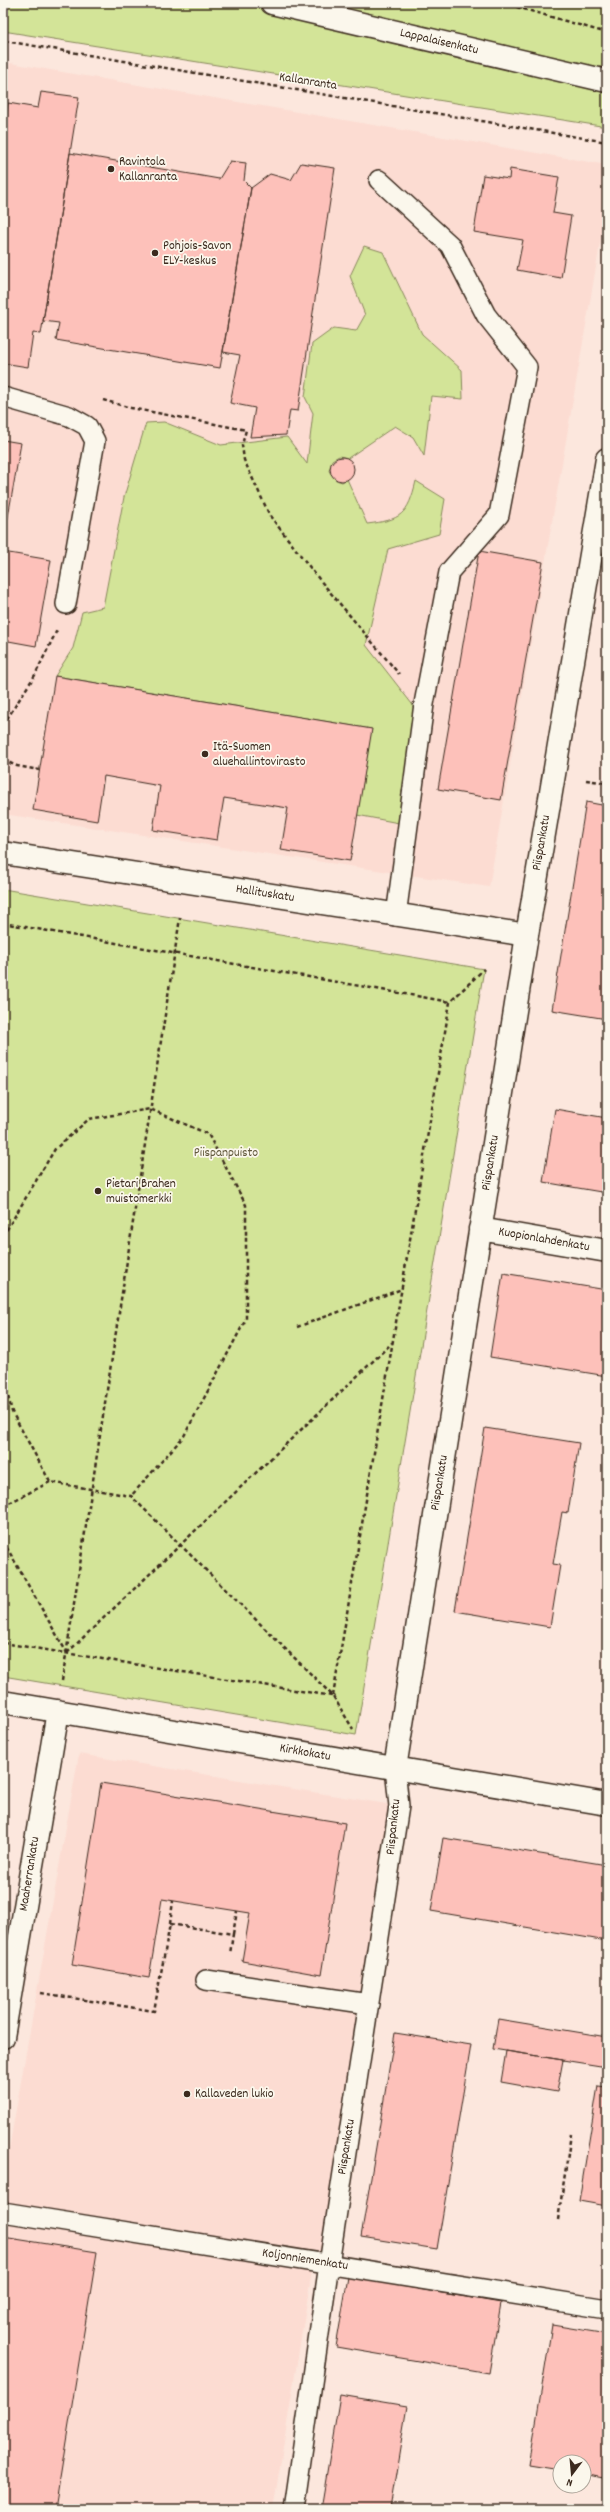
<svg xmlns="http://www.w3.org/2000/svg" width="610" height="2512" viewBox="0 0 610 2512" font-family="Dekko,sans-serif">
  <style>
    .built { fill: #fcdcd2 }
    .green { fill: #d3e498; stroke: #87875b }
    .building { fill: #fdc1ba; stroke: #3b2a1e }
    .lines { fill: none; stroke-linecap: round; stroke-linejoin: round }
    .lane-casing { stroke: #3b2a1e; stroke-width: 22 }
    .street-casing { stroke: #3b2a1e; stroke-width: 25 }
    .path { stroke: #3b2a1e; stroke-width: 2.5; stroke-dasharray: 4 3; stroke-linecap: butt }
    .lane { stroke: #fbf7ec; stroke-width: 19 }
    .street { stroke: #fbf7ec; stroke-width: 22 }
    .poi-dot { fill: #3b2a1e; stroke: #fbf7ec; stroke-width: 1.5 }
    .labels { text-anchor: middle; dominant-baseline: central; stroke-width: 3.5; stroke-linejoin: round; paint-order: stroke }
    .street-label { font-size: 13px; fill: #3b2a1e; stroke: #fbf7ec }
    .poi-label { font-size: 13px; fill: #3b2a1e; stroke: #fbf7ec; text-anchor: start }
    .park-label { font-size: 13px; fill: #61583c; stroke: #fbf7ec }
  </style>
  <rect width="100%" height="100%" fill="#fce7dd"/>
  <filter id="ink" filterUnits="userSpaceOnUse"><feTurbulence type="fractalNoise" baseFrequency=".025" numOctaves="2"/><feDisplacementMap in="SourceGraphic" scale="8" xChannelSelector="R" yChannelSelector="G"/><feConvolveMatrix kernelMatrix="1 2 1 2 8 2 1 2 1" color-interpolation-filters="sRGB"/></filter>
  <g filter="url(#ink)">
    <path class="built" d="M10 63 607 165V203L489 887 3 814V103Z
      M79 1754 399 1806 329 2264 313 2265 273 2509H3V2183Z"/>
    <path class="green" d="M3 3H607V127L3 31Z
      M364 246 383 252 422 334 462 370 463 399 431 396 424 456 413 437 395 426 348 458 339 456 332 460 329 471 336 480 342 482 347 479 367 524C401 520 408 515 416 481L445 499 439 534 388 549 366 645 419 713 404 824 357 815 371 729 55 676 73 648 82 612 103 607 124 497 146 423 164 422 221 445 287 437 307 464 313 413 305 397 312 344 334 328 356 331 365 315 350 276Z
      M3 889 484 969 356 1735 3 1676Z"/>
    <path class="building" d="M41 92 79 97 41 334 33 333 28 367 3 363V135L8 103 38 108Z
      M70 153 219 179 230 161 246 163 244 181 251 188 220 368 56 340 59 323 43 321Z
      M301 163 335 168 298 411 290 410 286 435 250 437 255 408 230 403 240 355 223 352 251 188 270 174 291 180Z
      M510 169 559 177 553 213 571 216 561 278 517 270 523 240 474 232 483 175 509 179Z
      M3 440 21 443 3 545Z
      M330 469a12 12 0 1 1 24 0a12 12 0 1 1-24 0Z
      M479 551 543 562 501 800 438 789Z
      M3 552 51 560 36 646 3 640Z
      M55 676 372 729 350 861 281 850 288 808 224 798 217 840 153 830 160 786 104 776 97 821 33 810Z
      M586 802 607 806V1019L552 1010Z
      M555 1109 607 1118V1193L543 1182Z
      M503 1273 607 1290V1376L490 1357Z
      M485 1428 579 1443 568 1513 562 1512 553 1564 560 1565 550 1627 455 1611Z
      M101 1783 345 1823 321 1975 242 1961 250 1913 162 1899 149 1978 72 1965Z
      M443 1838 607 1865V1941L431 1911Z
      M498 2019 607 2037V2067L493 2049Z
      M395 2033 471 2045 437 2249 361 2237Z
      M506 2051 563 2060 557 2092 501 2082Z
      M598 2086 607 2087V2206L579 2201Z
      M3 2237 97 2252 55 2509H3Z
      M348 2277 501 2303 489 2373 336 2347Z
      M552 2325 607 2334V2456L603 2478 584 2474V2462H560V2470L529 2465Z
      M340 2395 407 2406 390 2509H321Z"/>
    <g class="lines">
      <g class="lane-casing">
        <path id="lane" d="M379 180 450 245 486 315 527 367 499 515 449 572 424 704 396 916
          M3 397 69 416 87 426 95 441 66 604
          M206 1980 369 2004
          M3 2212 607 2309
          M294 2509 329 2264 399 1806 395 1768"/>
      </g>
      <g class="street-casing">
        <path id="street" d="M272 3 607 81
          M3 853 527 935
          M480 1229 607 1251
          M3 1702 607 1804
          M395 1768 527 935 607 459
          M3 2037 58 1711"/>
      </g>
      <path class="path" d="M503 3 607 33
        M5 41 607 142
        M103 400 131 408 246 430 242 445 244 460 270 516 319 579 399 674
        M3 725 35 675 57 630
        M3 760 17 766 39 770
        M586 780 607 783
        M3 923 450 1002
        M3 1236 55 1149 89 1119 150 1109 208 1134 246 1205V1319L184 1436 131 1496
        M297 1327 402 1289
        M3 1376 12 1412 50 1482
        M3 1506 50 1482 131 1496 333 1696 353 1729
        M3 1541 67 1653
        M3 1643 332 1696
        M67 1653 393 1342
        M62 1681 180 918
        M333 1696 450 1002 484 969
        M170 1924 173 1901
        M233 1934 237 1911
        M41 1993 154 2011 170 1924 233 1934 230 1954
        M558 2220 571 2134"/>
      <use href="#lane" class="lane"/>
      <use href="#street" class="street"/>
    </g>
  </g>
  <g class="poi-dot">
    <circle cx="111" cy="169" r="4"/>
    <circle cx="155" cy="253" r="4"/>
    <circle cx="205" cy="754" r="4"/>
    <circle cx="98" cy="1191" r="4"/>
    <circle cx="187" cy="2094" r="4"/>
  </g>
  <g class="labels">
    <g class="street-label">
      <text transform="translate(439 42) rotate(13)">Lappalaisenkatu</text>
      <text transform="translate(308 82) rotate(9)">Kallanranta</text>
      <text transform="translate(542 843) rotate(-80)">Piispankatu</text>
      <text transform="translate(265 894) rotate(9)">Hallituskatu</text>
      <text transform="translate(491 1163) rotate(-81)">Piispankatu</text>
      <text transform="translate(544 1240) rotate(10)">Kuopionlahdenkatu</text>
      <text transform="translate(440 1483) rotate(-81)">Piispankatu</text>
      <text transform="translate(305 1753) rotate(10)">Kirkkokatu</text>
      <text transform="translate(394 1827) rotate(-84)">Piispankatu</text>
      <text transform="translate(30 1874) rotate(-81)">Maaherrankatu</text>
      <text transform="translate(347 2147) rotate(-81)">Piispankatu</text>
      <text transform="translate(305 2260) rotate(9)">Koljonniemenkatu</text>
    </g>
    <g class="poi-label">
      <text x="119" y="162">Ravintola<tspan x="119" dy="15">Kallanranta</tspan></text>
      <text x="163" y="246">Pohjois-Savon<tspan x="163" dy="15">ELY-keskus</tspan></text>
      <text x="213" y="747">Itä-Suomen<tspan x="213" dy="15">aluehallintovirasto</tspan></text>
      <text x="106" y="1184">Pietari Brahen<tspan x="106" dy="15">muistomerkki</tspan></text>
      <text x="195" y="2094">Kallaveden lukio</text>
    </g>
    <g class="park-label">
      <text x="226" y="1153">Piispanpuisto</text>
    </g>
  </g>
  <rect width="610" height="2512" fill="none" stroke="#fbf7ec" stroke-width="16"/>
  <rect x="8" y="8" width="594" height="2496" fill="none" stroke="#3b2a1e" stroke-width="1.5" filter="url(#ink)"/>
  <g transform="translate(572 2474) rotate(196)"><circle r="19" fill="#fbf7ec" stroke="#aea59a"/>
  <path d="M0-3L7 15L0 10L-7 15Z" fill="#3b2a1e"/>
  <text y="-6" font-size="11" font-weight="bold" text-anchor="middle" fill="#3b2a1e">N</text>
  </g>
</svg>
